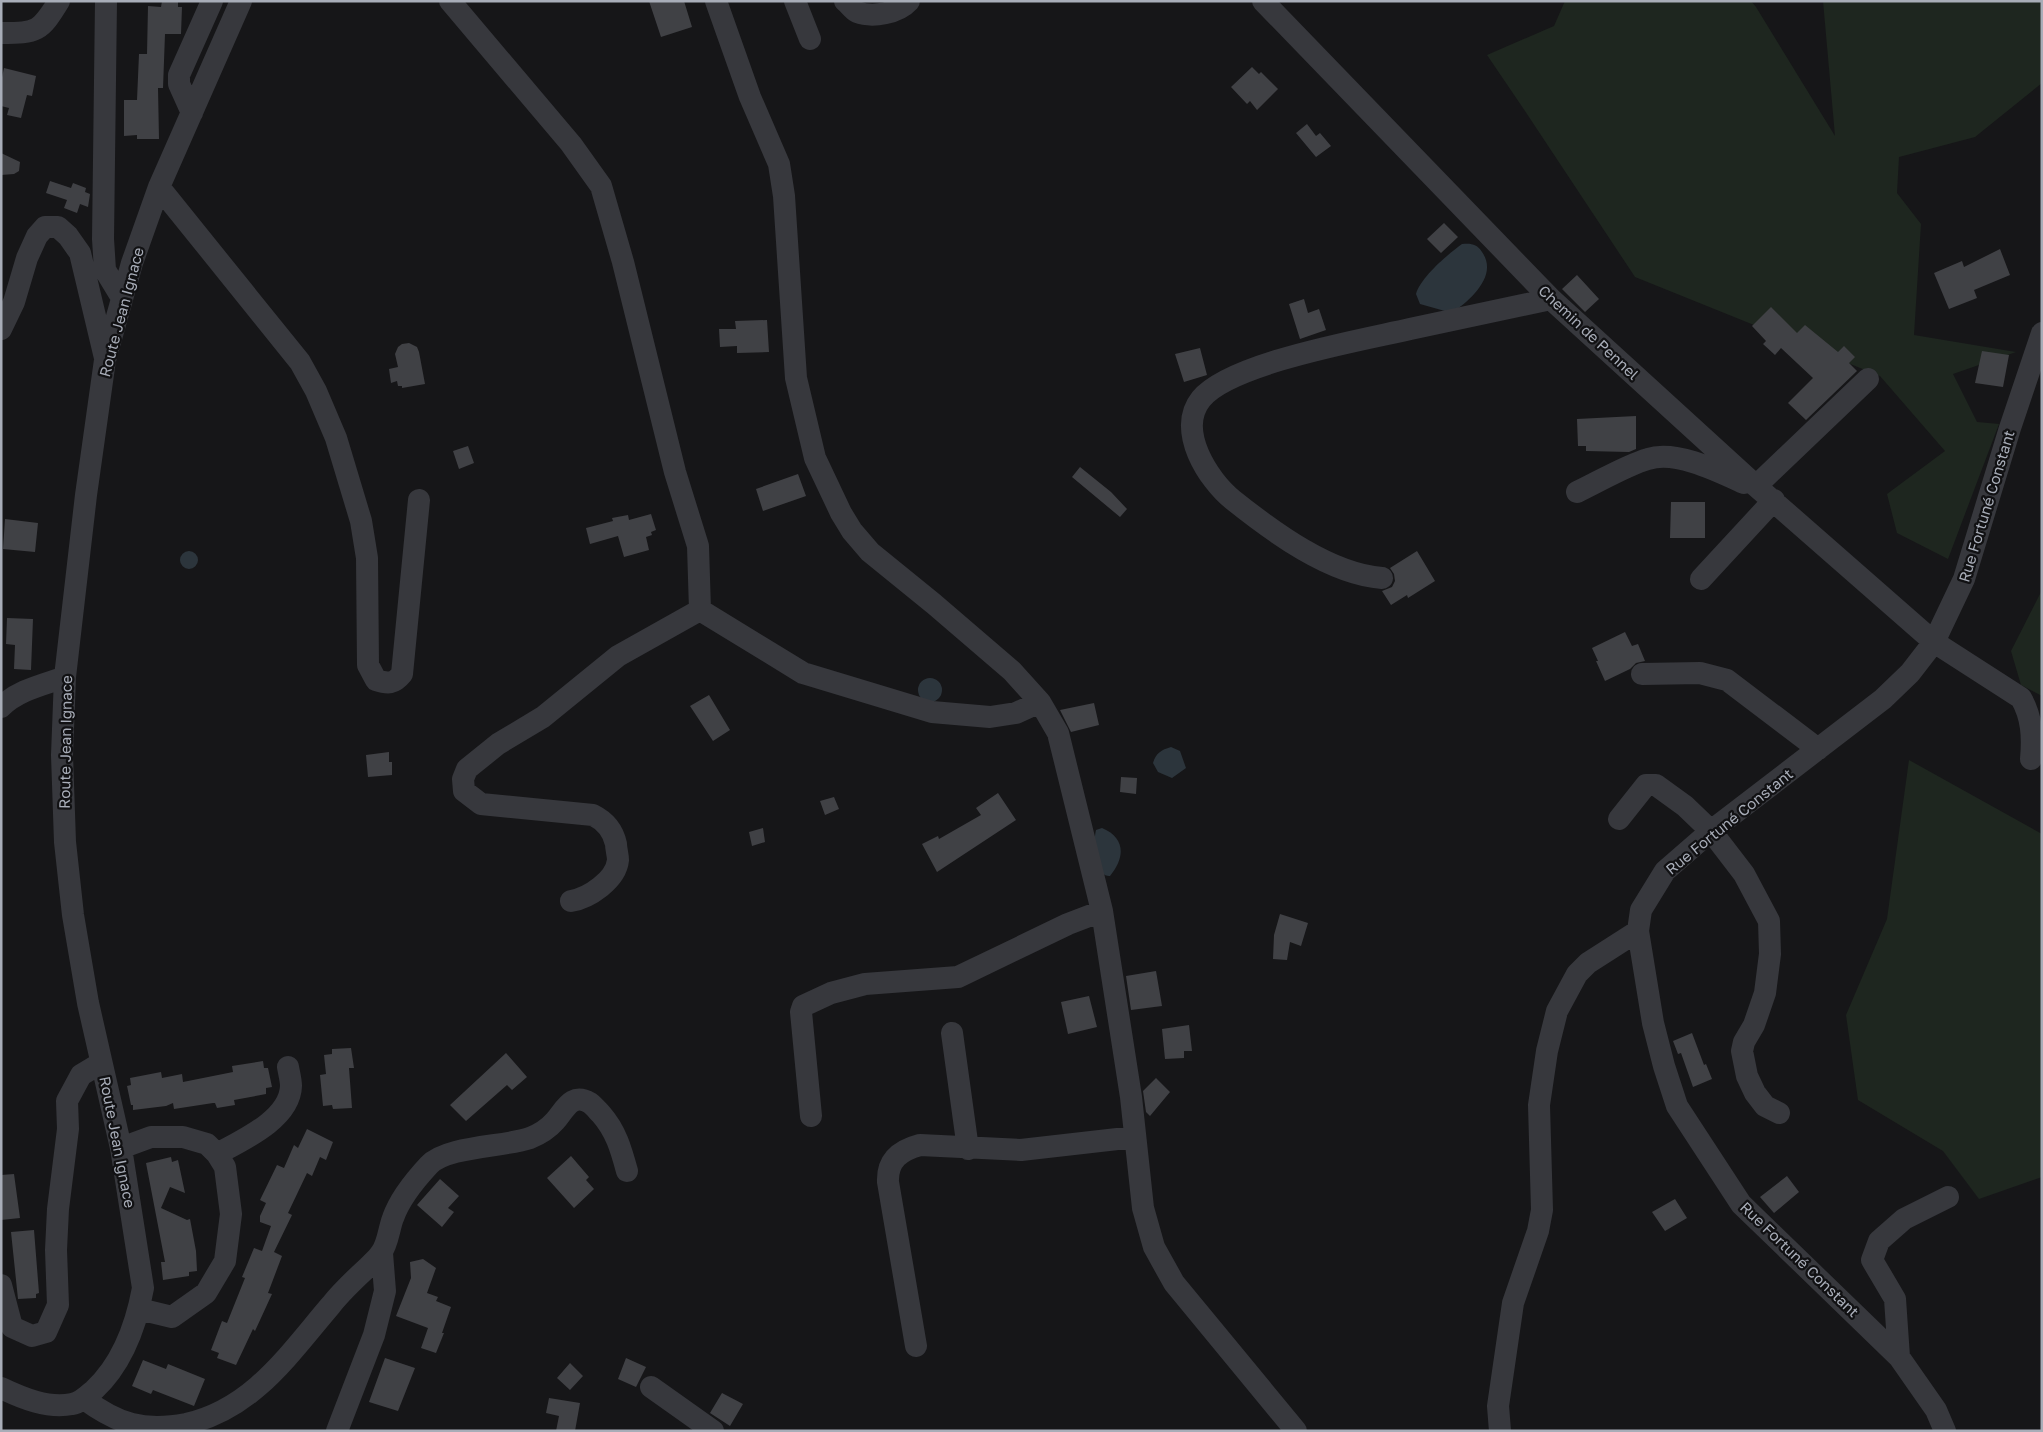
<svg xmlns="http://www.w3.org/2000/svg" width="2043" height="1432" viewBox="0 0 2043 1432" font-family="'Golos Text',sans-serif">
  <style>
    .green { fill: #1e261f }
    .water { fill: #2c353c }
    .building { fill: #404145 }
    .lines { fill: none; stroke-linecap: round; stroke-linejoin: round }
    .minor { stroke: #37383d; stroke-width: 22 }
    .labels { text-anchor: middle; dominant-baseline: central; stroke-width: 4.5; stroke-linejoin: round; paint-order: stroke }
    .street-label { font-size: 15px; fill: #a8adb8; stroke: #111113 }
  </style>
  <rect width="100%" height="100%" fill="#161618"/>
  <path class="green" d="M1565 1H1751L1756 7 1835 136 1823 1H2042V83L1975 137 1899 157 1897 193 1921 224 1914 335 2016 352 1953 374 1977 422 1999 424 1948 559 1897 533 1887 494 1945 451 1880 376 1635 277 1525 111 1487 55 1554 26Z
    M2042 590V696L2021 685 2011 651Z
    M1909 760 2042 834V1177L1979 1199 1943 1151 1858 1100 1846 1015 1887 919Z"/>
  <path class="water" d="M1462 244C1471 243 1477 244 1482 252 1499 276 1469 301 1452 313L1420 304 1416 294C1421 277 1447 255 1462 244Z
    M180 560a9 9 0 1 1 18 0a9 9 0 1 1-18 0Z
    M918 690a12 12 0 1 1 24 0a12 12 0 1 1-24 0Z
    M1171 747 1180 751 1186 768 1172 778 1158 772 1153 763C1156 753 1161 750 1171 747Z
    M1102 828C1126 838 1125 858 1110 876 1094 877 1093 842 1096 830Z"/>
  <path class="building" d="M162 1H178V7H182L181 34H165L163 88H158L159 139H137V135L124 136V100H137L139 54H147L148 6 161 7Z
    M649 1H684L692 27 661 37Z
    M1252 67 1259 74 1261 72 1278 89 1257 110 1250 101 1247 104 1231 87Z
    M4 68 36 76 32 96 27 95 21 118 7 115 9 108 1 106V82Z
    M1307 124 1316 136 1320 133 1331 146 1316 157 1296 133Z
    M1 153 20 162 19 171 14 174 1 175Z
    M50 181 71 188 73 183 86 188 85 192 90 194 88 207 80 204 77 213 64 208 67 200 46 193Z
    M1444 223 1458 237 1441 253 1427 239Z
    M2000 249 2010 275 1974 290 1977 298 1949 309 1934 273 1962 261 1964 267Z
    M1577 275 1599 299 1585 312 1562 289Z
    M1304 299 1308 313 1319 309 1326 330 1300 339 1289 304Z
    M1771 307 1797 333 1805 325 1838 352 1844 346 1855 357 1849 363 1857 371 1806 420 1788 403 1813 378 1781 348 1775 355 1763 344 1766 341 1752 326Z
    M767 320 769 352 737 353V346L720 347 719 329H736L735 321Z
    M409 343 417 347 419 352 425 384 402 388V386H398L397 381 391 383 389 369 398 367 395 354 398 347 402 344Z
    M1200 348 1207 375 1184 382 1175 354Z
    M1982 351 2009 355 2003 387 1975 383Z
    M1636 416V449L1629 452 1586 451V446H1578L1577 419Z
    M468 446 474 463 459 469 453 451Z
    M1080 467 1111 492 1127 509 1120 517 1072 477Z
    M798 474 806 496 763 511 756 489Z
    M1671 502H1705V538H1670Z
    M651 514 656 530 651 532 652 535 646 537 649 550 624 557 618 536 590 544 586 528 613 521 612 518 628 515 629 520Z
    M5 519 38 523 35 552 3 549Z
    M1417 551 1435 581 1408 598 1407 595 1391 605 1382 591 1392 587 1395 581 1394 574 1390 568Z
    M7 618 33 619 31 670 14 669 15 645 6 644Z
    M1625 632 1632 646 1638 644 1645 661 1636 663 1630 669 1605 681 1596 661H1598L1592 648Z
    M709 695 730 730 713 741 690 706Z
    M1094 703 1099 725 1071 732 1060 710Z
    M389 752V762H392V775L368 777 366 755Z
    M1121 777 1137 778 1136 794 1120 792Z
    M998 793 1016 820 937 872 922 844 938 836 939 839 981 815 976 808Z
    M834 797 839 809 825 815 820 801Z
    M763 828 765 842 752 846 749 832Z
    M1280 914 1308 923 1301 946 1290 942 1287 960 1273 959 1274 935Z
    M1156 971 1162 1006 1131 1010 1126 976Z
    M1089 996 1097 1027 1068 1034 1061 1002Z
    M1189 1025 1192 1051H1184V1058L1165 1059 1162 1029Z
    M1692 1033 1704 1065 1706 1064 1712 1079 1693 1087 1681 1053 1678 1054 1673 1041Z
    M351 1048 354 1068H349L352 1108 333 1109 332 1105 323 1106 320 1075 326 1074 324 1055 332 1054V1049Z
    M506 1053 527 1077 512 1090 507 1085 466 1121 450 1105Z
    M263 1061 264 1068H268L272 1087 266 1088V1094L234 1100 235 1105 217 1108 215 1103H213L174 1109 173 1103 166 1106 133 1110V1105H131L127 1086 131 1085 130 1078 161 1072 162 1078 182 1074 183 1082 233 1072 232 1066Z
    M1156 1078 1170 1092 1150 1116 1146 1112 1143 1091Z
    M307 1129 333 1142 326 1160 320 1157 312 1176 307 1173 288 1213 292 1215 274 1252 282 1256 268 1293 272 1294 255 1331 253 1329 236 1365 217 1358 219 1353 211 1350 222 1321 227 1323 245 1278 242 1277 254 1248 262 1251 271 1226 260 1222V1216L266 1203 260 1200 277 1165 284 1168 294 1145 298 1148Z
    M571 1156 589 1177 586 1180 594 1189 574 1208 547 1178Z
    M171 1157 172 1162 178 1160 185 1193 170 1187 161 1208 187 1220 190 1219 196 1251 197 1271 189 1272V1276L163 1280 161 1262H165L146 1163Z
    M14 1174 20 1218 1 1220V1175Z
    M1787 1176 1799 1192 1774 1213 1760 1197Z
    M440 1179 459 1196 448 1208 454 1212 442 1227 417 1205Z
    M1675 1199 1687 1218 1665 1231 1652 1212Z
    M34 1230 39 1293 36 1294V1298L18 1299 11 1232Z
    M423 1259 436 1268 427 1293 438 1297 436 1301 451 1307 442 1333H444L436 1353 421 1348 428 1328 396 1316 411 1278 410 1262Z
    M385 1358 415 1368 398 1411 369 1402Z
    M626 1358 646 1367 636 1387 618 1379Z
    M143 1360 166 1369 168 1364 205 1379 194 1406 153 1390 151 1394 132 1386Z
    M570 1363 583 1376 570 1390 557 1378Z
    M722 1393 743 1404 730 1426 710 1413Z
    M549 1398 580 1403 575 1431H556L559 1416 546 1413Z"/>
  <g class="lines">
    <path class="minor" d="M106 1 103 239 105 270 122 298
      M450 1 571 144 601 186 623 262 675 472 698 546 700 610
      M716 1 750 97 779 164 784 196 796 378 815 458 841 513 852 531 870 552 934 604 1012 671 1040 702 1058 733 1102 911 1131 1097 1143 1208 1154 1247 1174 1283 1296 1431
      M795 1 810 39
      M845 1C849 4 853 10 857 12 873 18 898 13 909 1
      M1263 1 1551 299 1756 486 1934 642 2021 698C2032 717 2033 737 2031 759
      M1 33C37 33 40 32 59 1
      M192 113 179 84V75L212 1
      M159 187 300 362 316 391 336 438 361 521 367 558 368 665 376 680C388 684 394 684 402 674L419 500
      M1 329 14 302 27 258 37 236 45 227H58L68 236 80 253 105 358
      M1756 486 1868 379
      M1577 492C1598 482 1627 465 1648 459 1676 450 1718 471 1744 483
      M1382 578C1330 574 1273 532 1233 500 1208 480 1176 430 1201 399 1230 363 1362 340 1410 329 1457 319 1504 309 1551 299
      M1701 579 1774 500
      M700 610 803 673 932 712 990 717 1016 713 1040 702
      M1642 674 1700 673 1727 680 1818 749
      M1 707C18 690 43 685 65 677
      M1619 819 1646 785H1656L1685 806 1711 831 1744 874 1769 921 1770 954 1765 993 1754 1025 1744 1042 1742 1051 1747 1076 1755 1093 1765 1106 1779 1113
      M571 901C589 898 616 880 618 860 618 855 616 849 616 844 613 830 605 821 593 815L481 804 464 791 463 779 467 769 498 744 543 717 618 656 700 610
      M952 1033 968 1149
      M811 1116 801 1012 803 1006 831 993 865 984 958 977 1068 924 1102 911
      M121 1148 151 1137H183L207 1144 217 1154 225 1167 231 1214 225 1261 206 1293 172 1317 139 1309
      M217 1154C243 1140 290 1119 291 1086 291 1080 289 1073 288 1067
      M1 1285 12 1327 32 1336 46 1332 58 1305 56 1250 58 1209 68 1129 67 1101 81 1075 101 1063
      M916 1346 888 1182C887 1160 901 1150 920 1145L1021 1150 1135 1137
      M1899 1357 1895 1299 1872 1260 1879 1241 1904 1219 1948 1197
      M651 1387 713 1431
      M1 1388C22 1398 48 1409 72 1404 80 1403 87 1396 94 1390 122 1364 136 1326 143 1288L121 1148 88 1003 73 915 65 842 62 755 65 677 86 495 105 360 132 263 159 187 241 1
      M84 1399C118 1424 143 1432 186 1424 253 1409 289 1354 331 1305 342 1291 355 1279 368 1267 372 1263 378 1258 381 1253 388 1244 389 1228 393 1218 400 1198 415 1180 429 1165 447 1146 504 1147 530 1138 540 1134 548 1129 555 1121 565 1110 571 1092 590 1103 594 1106 598 1111 601 1114 616 1131 621 1149 627 1171
      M337 1431 374 1335 385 1291 382 1253
      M1500 1431 1498 1406 1513 1303 1538 1231 1542 1210 1539 1105 1547 1051 1557 1011 1577 974 1588 963 1638 931
      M1945 1431 1936 1410 1899 1357 1741 1204 1677 1106 1664 1066 1653 1023 1638 931 1641 910 1665 871 1711 831 1883 699 1910 673 1934 642 1964 579 2010 428 2042 333"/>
  </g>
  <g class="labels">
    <g class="street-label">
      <text transform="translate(121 312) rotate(-75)">Route Jean Ignace</text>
      <text transform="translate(1589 332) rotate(43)">Chemin de Pennel</text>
      <text transform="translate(1986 506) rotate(-73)">Rue Fortuné Constant</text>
      <text transform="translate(65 742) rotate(-89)">Route Jean Ignace</text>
      <text transform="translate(1729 821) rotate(-39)">Rue Fortuné Constant</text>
      <text transform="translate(118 1142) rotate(79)">Route Jean Ignace</text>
      <text transform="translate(1800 1259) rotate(44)">Rue Fortuné Constant</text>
    </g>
  </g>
  <rect width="2043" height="1432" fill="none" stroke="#a8adb8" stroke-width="5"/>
</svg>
